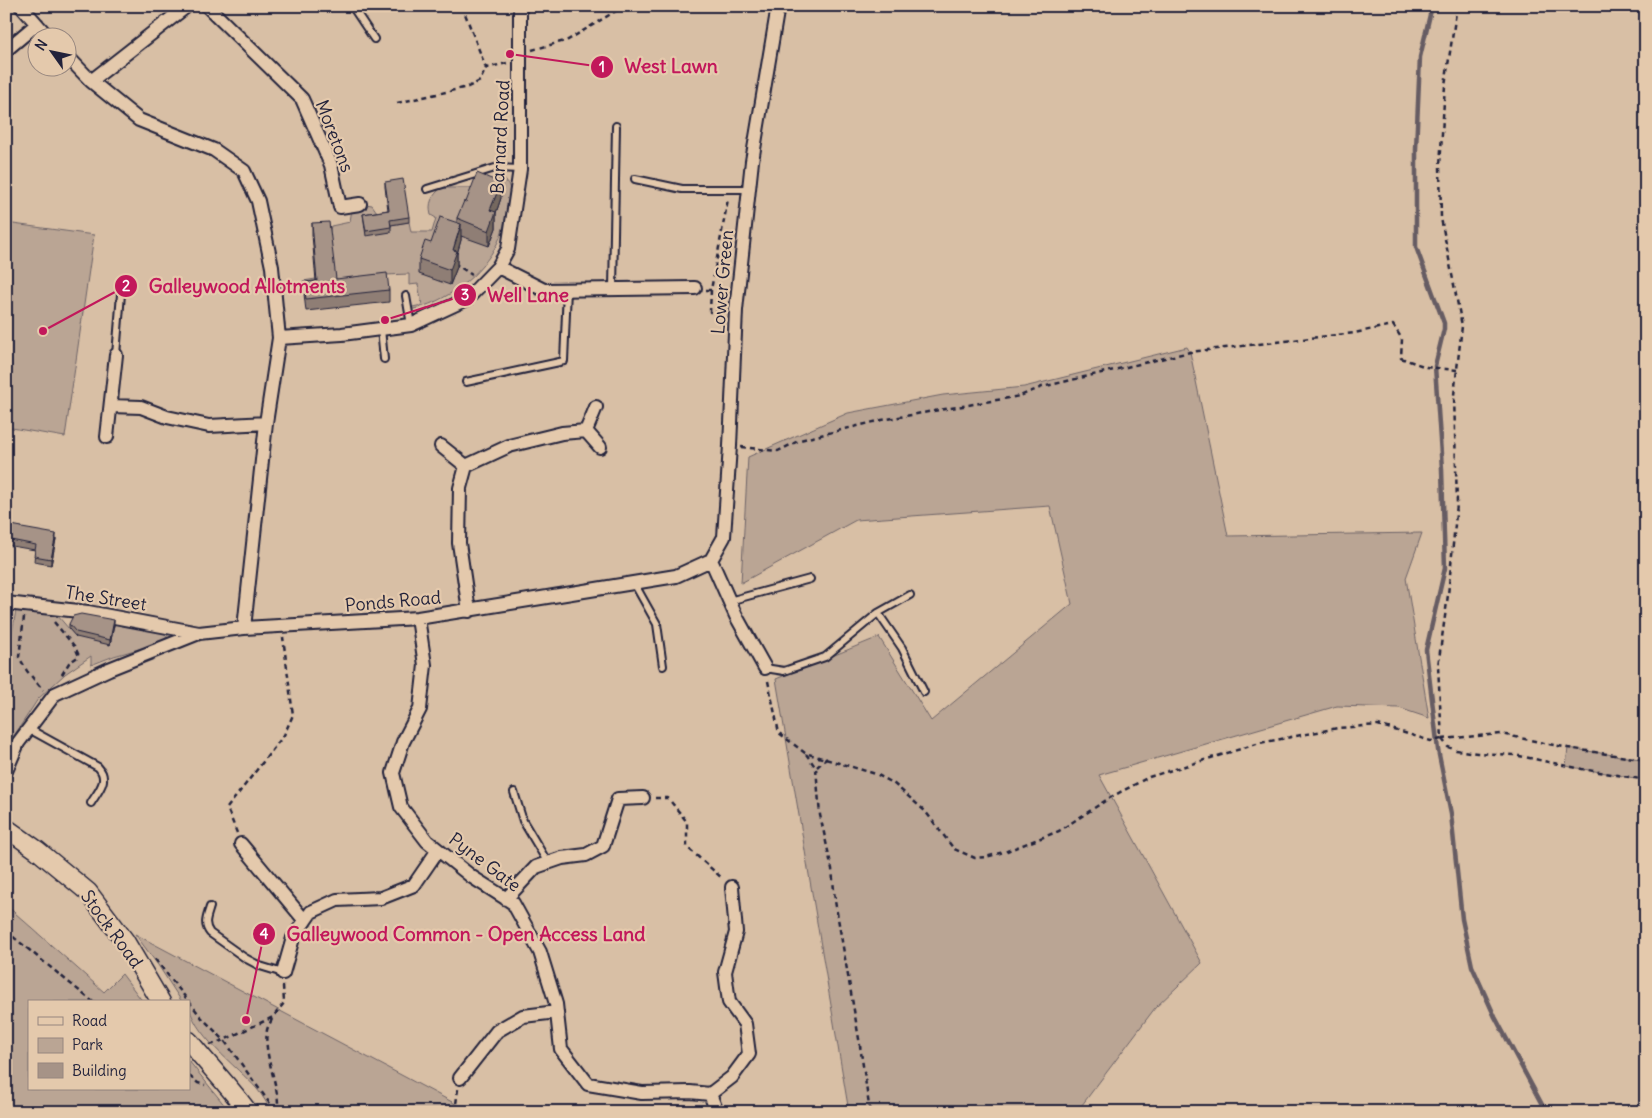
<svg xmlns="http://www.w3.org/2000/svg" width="1652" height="1118" viewBox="0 0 1652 1118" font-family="Delius,sans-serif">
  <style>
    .green { fill: #baa594; stroke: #6e6468 }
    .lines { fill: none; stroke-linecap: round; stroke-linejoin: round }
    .stream { stroke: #665c63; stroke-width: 4.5 }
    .service-casing { stroke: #22223b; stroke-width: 10 }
    .minor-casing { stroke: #22223b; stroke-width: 16 }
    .secondary-casing { stroke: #22223b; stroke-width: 21 }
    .path { stroke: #22223b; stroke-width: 2.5; stroke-dasharray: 5 4; stroke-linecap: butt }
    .service { stroke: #e4c9ac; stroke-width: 6 }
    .minor { stroke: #e4c9ac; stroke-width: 12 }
    .secondary { stroke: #e4c9ac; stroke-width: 18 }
    .wall { fill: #8f7e74; stroke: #22223b }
    .shaded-wall { fill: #74675e; stroke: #22223b }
    .building { fill: #a69387; stroke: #22223b }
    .labels { text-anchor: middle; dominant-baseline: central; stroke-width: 4.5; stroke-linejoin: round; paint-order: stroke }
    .street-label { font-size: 18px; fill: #22223b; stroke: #e4c9ac }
    .leader { fill: none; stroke: #c2185b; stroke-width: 2 }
    .callout-dot { fill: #c2185b; stroke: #e4c9ac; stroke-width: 2 }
    .mark-label { font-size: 15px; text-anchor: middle; font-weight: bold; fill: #fff }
    .callout-label { font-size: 19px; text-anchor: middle; font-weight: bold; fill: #c2185b; stroke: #e4c9ac; stroke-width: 4.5; stroke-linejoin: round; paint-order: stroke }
  </style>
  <rect width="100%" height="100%" fill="#d8bfa5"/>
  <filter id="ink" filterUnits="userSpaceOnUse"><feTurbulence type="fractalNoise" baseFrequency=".02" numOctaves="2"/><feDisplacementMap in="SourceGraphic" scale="10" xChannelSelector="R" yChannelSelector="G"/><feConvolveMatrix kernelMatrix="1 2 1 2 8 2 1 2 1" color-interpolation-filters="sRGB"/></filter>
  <g filter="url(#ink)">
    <path class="green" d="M498 175C513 184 511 192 508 208 505 219 503 232 498 242 481 276 446 303 409 310L408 308 422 305 418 284 409 285V274L386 275 304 294 303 281 334 276 329 234 331 226 350 222 352 208 365 204 372 205 391 232 390 225 409 222 411 232H432L436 218 431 215C428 203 432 196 441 188H500Z
      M6 223 94 235 65 437 6 427Z
      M1187 347 1190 352 1228 536 1422 533 1406 578 1429 718 1399 708 1337 706 1099 775 1202 963 1155 1008 1082 1105 1065 1112H849L776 679 879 637 931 721 1072 604 1050 506 856 520 741 583 748 457 848 413 943 395 1024 387Z
      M17 604 57 615 76 637 112 630 116 620 166 631 168 635 163 642 114 656 91 665V656L65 674 38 699 6 748V644L10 645Z
      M1568 748 1646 760V780L1566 766Z
      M6 905 104 992 122 974 143 1002H29V1089H189V1061L230 1112H6Z
      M135 934 454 1103 467 1112H272C267 1104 263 1096 257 1089 238 1067 189 1032 189 1002H182L158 965Z"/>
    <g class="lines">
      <path class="stream" d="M1432 6 1420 57 1416 149V247L1444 323V329L1435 366 1442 469 1445 568 1426 650 1438 750 1451 814 1462 919 1472 966 1495 1017 1546 1112"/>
      <g class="service-casing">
        <path id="service" d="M352 6 374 39
          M635 179 682 189H749
          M427 189 495 168 520 169
          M613 289 616 126
          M406 296 411 325
          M381 329 384 359
          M116 355 121 294
          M466 382 564 361 567 289
          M634 583 657 624 663 666
          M729 601 810 579
          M878 613 910 595
          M765 668 784 671 825 657 878 613 902 648 924 692
          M29 729 98 767C110 780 98 791 91 803
          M514 792 523 821 548 863
          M210 907C207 917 203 924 210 933L245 958 260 966 283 973"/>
      </g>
      <g class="minor-casing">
        <path id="minor" d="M21 6 49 38
          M207 6 302 99 331 165 340 207 360 204
          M6 50 37 24
          M68 57 91 81 139 120 214 150 244 171 258 201 272 267 279 338 266 423 244 628
          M91 81 187 6
          M498 267 544 290 695 288
          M279 338 342 334 411 325 467 299 498 267 508 249 520 169V6
          M111 406 141 407 167 417 209 426 266 423
          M596 407 586 431 600 447
          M107 437 116 355
          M441 446 466 466 460 488 459 543 469 611
          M466 466 509 446 562 433 586 431
          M711 560 724 537 730 446 736 310 752 161 778 6
          M6 603 88 612 199 633
          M418 618 425 665 420 709 403 742 393 773 401 807 427 841 472 877 513 903 540 952 556 1004 561 1049 588 1084 642 1093 690 1092 710 1094 717 1112
          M6 771 18 743 55 694 109 669 199 633 244 628 418 618 676 576 711 560 736 616 765 668
          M241 844 305 921
          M506 899 536 867 562 858 586 855 603 846 618 799 643 798
          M283 973 293 938 311 912 337 900 381 898 414 885 438 850
          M460 1078 497 1031 523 1016 557 1012
          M710 1094 732 1077 749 1054 745 1024 729 1002 725 972 736 932 732 887"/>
      </g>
      <g class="secondary-casing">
        <path id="secondary" d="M6 828 37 850 88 892 125 941 161 1002
          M189 1041C208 1065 230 1087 248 1112"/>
      </g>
      <path class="path" d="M462 6 486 68
        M532 50 568 40 624 6
        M397 103 468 87 480 81 486 68 507 63
        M454 263 472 275
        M706 290H711L728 199
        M711 290 710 312 724 313
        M741 447 778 451 800 440 882 420 1020 396 1042 387 1190 352 1354 333 1393 325 1402 339 1401 358 1426 367 1457 370
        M24 617 19 657 27 671 43 690
        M54 622 75 647 79 656 69 663 61 676
        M768 681 779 733 805 753 876 774 893 783 925 811 954 849 975 858 986 857 1007 851 1059 831 1111 797 1149 777 1260 743 1338 728 1378 725 1431 741 1442 739 1438 666 1448 595 1457 504 1454 395 1462 326 1441 218 1440 166 1445 85 1457 6
        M1442 739 1448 747 1456 750 1477 753 1515 755 1582 769 1646 780
        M1442 739 1501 734 1568 748 1646 760
        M806 754 816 768 820 815 832 869 835 901 859 1039 870 1112
        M817 767 827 758
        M655 798H668L687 822V847L723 879
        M237 833 227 808 284 735 293 715 283 637
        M6 931 93 1002
        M155 959 202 1018 224 1040 276 1112
        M272 1019C271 1022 268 1026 267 1030 263 1057 280 1085 278 1112
        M210 1045 224 1040 273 1017 284 1003 283 985
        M189 1076 198 1083 205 1085
        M455 1112 458 1089"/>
      <use href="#service" class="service"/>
      <use href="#minor" class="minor"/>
      <use href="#secondary" class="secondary"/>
    </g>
    <path class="wall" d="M385 182 409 217V222L391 225V232L366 236 363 214 388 210 385 187Z
      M501 198 496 213V228L489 246 461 236V240L457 254V267L450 285 419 274V259L431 243 457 223V218L466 202Z
      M312 223 336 279 389 290V302L306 311 304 294V282L316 281 312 235Z
      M6 524 56 539 51 565 34 562 35 550 6 545Z
      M69 624 114 625 110 645 76 637 69 629Z"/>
    <path class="shaded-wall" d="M501 183V198L496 213V228L489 246V231L490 210Z
      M461 224V240L457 254V267L450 285V270L453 250Z
      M56 534V539L51 565V559Z
      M114 620V625L110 645V640Z"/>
    <path class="building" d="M477 173 501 183 490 210 496 212 489 231 457 218 464 201 466 202Z
      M403 179 409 217 390 220 391 227 366 231 363 214 389 210 385 182Z
      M440 217 461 224 453 250 457 251 450 270 419 259 425 241 431 243Z
      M329 222 336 279 387 273 389 290 306 299 304 282 317 281 312 223Z
      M6 524 22 527V528L56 534 51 559 34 556 36 545 6 539Z
      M81 614 114 620 110 640 76 632 69 624 73 616Z
      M6 621 8 622 6 633Z"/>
  </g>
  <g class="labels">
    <g class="street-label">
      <text transform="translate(335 136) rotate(69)">Moretons</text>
      <text transform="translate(500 137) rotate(-87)">Barnard Road</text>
      <text transform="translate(722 282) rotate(-85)">Lower Green</text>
      <text transform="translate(106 598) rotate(9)">The Street</text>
      <text transform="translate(393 601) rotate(-5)">Ponds Road</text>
      <text transform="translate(485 862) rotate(37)">Pyne Gate</text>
      <text transform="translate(112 929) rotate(54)">Stock Road</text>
    </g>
  </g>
  <path class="leader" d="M510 54L602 67M43 331L126 286M385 320L465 295M246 1020L264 934"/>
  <g class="callout-dot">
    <circle cx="510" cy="54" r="5"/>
    <circle cx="43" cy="331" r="5"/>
    <circle cx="385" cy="320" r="5"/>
    <circle cx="246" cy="1020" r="5"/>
    <circle cx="602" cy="67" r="12"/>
    <circle cx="126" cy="286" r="12"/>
    <circle cx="465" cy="295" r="12"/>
    <circle cx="264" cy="934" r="12"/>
  </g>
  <g class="mark-label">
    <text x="602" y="72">1</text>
    <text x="126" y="291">2</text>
    <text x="465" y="300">3</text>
    <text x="264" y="939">4</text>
  </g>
  <g class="callout-label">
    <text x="671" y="73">West Lawn</text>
    <text x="247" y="293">Galleywood Allotments</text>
    <text x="528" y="302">Well Lane</text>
    <text x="466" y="941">Galleywood Common - Open Access Land</text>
  </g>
  <rect width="1652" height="1118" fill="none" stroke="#e4c9ac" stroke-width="25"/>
  <rect x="12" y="12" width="1627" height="1093" fill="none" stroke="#22223b" stroke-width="2" filter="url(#ink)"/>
  <rect x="28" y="1000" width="162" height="90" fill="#e4c9ac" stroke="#96867f"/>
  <rect x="38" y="1017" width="25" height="8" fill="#e4c9ac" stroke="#96867f"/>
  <text x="72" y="1026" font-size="15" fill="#22223b">Road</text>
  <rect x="38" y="1038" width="25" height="15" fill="#baa594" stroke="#96867f"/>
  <text x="72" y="1050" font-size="15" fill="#22223b">Park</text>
  <rect x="38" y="1063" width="25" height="15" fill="#a69387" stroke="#96867f"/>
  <text x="72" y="1076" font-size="15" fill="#22223b">Building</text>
  <g transform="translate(52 52) rotate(303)"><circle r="24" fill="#e4c9ac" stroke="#96867f"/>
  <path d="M0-4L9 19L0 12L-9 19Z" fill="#22223b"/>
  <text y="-8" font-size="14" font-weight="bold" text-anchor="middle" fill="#22223b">N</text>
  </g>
</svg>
